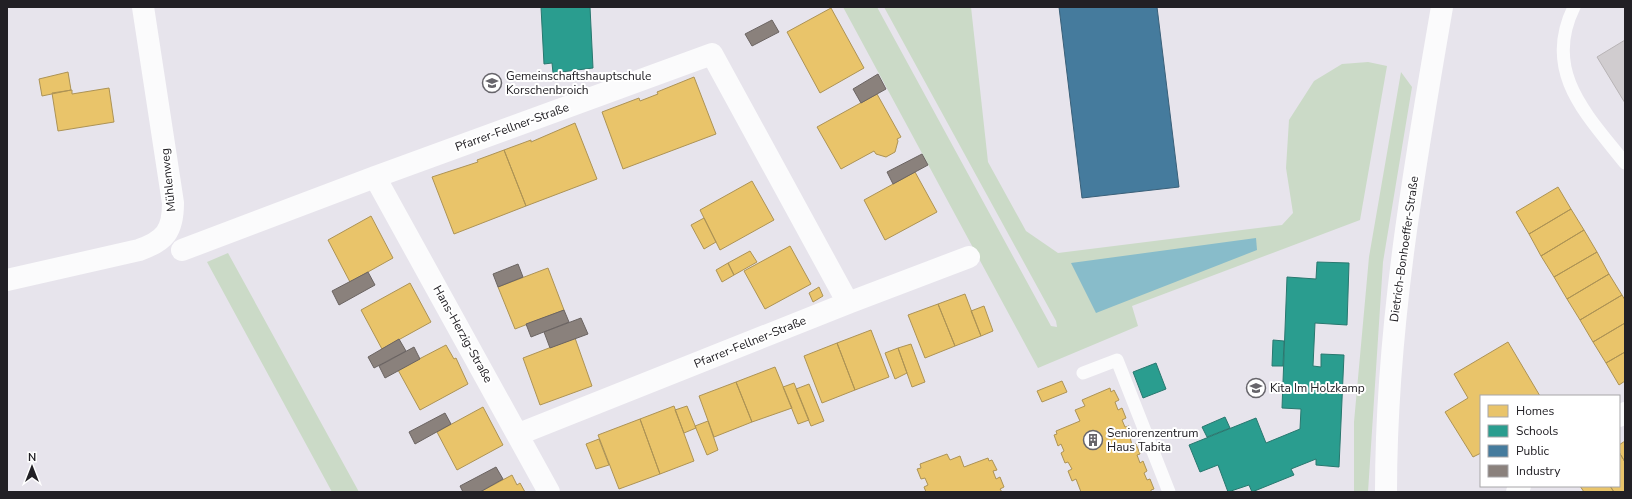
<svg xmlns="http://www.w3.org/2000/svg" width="1632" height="499" viewBox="0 0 1632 499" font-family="'Nunito Sans',sans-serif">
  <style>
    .green { fill: #cbdac7 }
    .water { fill: #88bcca }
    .homes { fill: #e9c46a; stroke: #ad9355 }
    .schools { fill: #2a9d8f; stroke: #28786f }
    .public { fill: #457b9d; stroke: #3a6079 }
    .industry { fill: #8a817c; stroke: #6b6462 }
    .building { fill: #d0cccf; stroke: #b8b4b6 }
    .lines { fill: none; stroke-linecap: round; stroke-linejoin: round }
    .service { stroke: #fbfbfc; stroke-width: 13 }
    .minor { stroke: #fbfbfc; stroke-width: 22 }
    .tertiary { stroke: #fbfbfc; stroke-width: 22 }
    .labels { text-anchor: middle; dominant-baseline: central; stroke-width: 4; stroke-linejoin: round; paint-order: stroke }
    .poi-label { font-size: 12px; fill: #222025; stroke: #fff; text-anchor: start }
    .street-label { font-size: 12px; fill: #222025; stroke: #fff }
  </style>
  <rect width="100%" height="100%" fill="#e7e4ec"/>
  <path class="green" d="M843 7H877L1051 326 1057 327 1056 321 884 7H971L988 162 1026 231 1058 253 1282 225 1293 213 1286 168 1289 120 1314 81 1342 64 1368 62 1387 66 1360 220 1132 306 1138 326 1038 368Z
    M1401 72 1412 87 1383 262 1368 492H1354V422L1369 257Z
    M228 253 359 492H332L207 262Z"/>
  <path class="water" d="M1256 238 1257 250 1096 313 1071 263Z"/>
  <path class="homes" d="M831 8 864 68 820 93 787 32Z
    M68 72 71 90 42 96 39 79Z
    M694 77 716 134 623 169 602 112 639 98 640 101 658 94 657 92Z
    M109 88 114 122 58 131 52 93 72 90V94Z
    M877 94 901 137 897 139 898 141 895 152 886 157 876 154 874 151 841 169 817 127Z
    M575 123 597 179 526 206 504 150 531 140V142Z
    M504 150 526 206 454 234 432 177 478 162 477 160Z
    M915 172 937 212 885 240 864 200Z
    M752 181 774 220 720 250 700 210Z
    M1558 187 1571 209 1529 234 1516 212Z
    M1571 209 1584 230 1541 256 1529 234Z
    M371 216 393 258 350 282 328 240Z
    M704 218 716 242 704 249 691 225Z
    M1584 230 1597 252 1554 277 1541 256Z
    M790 246 811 284 765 309 744 271Z
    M750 251 757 262 734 275 728 263Z
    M1597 252 1609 274 1567 299 1554 277Z
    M728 263 734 275 722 282 716 270Z
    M548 268 564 310 515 329 498 287Z
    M1609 274 1622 295 1580 320 1567 299Z
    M410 283 431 322 382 349 361 310Z
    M819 287 823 296 813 302 809 293Z
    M965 294 981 336 955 346 938 304Z
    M1622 295 1625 300V323L1593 342 1580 320Z
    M938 304 955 346 925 358 908 315Z
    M984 306 993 331 981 336 971 311Z
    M1625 323V352L1606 363 1593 342Z
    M871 330 889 377 855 390 837 343Z
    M575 338 592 386 540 405 523 358Z
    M1508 342 1540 396H1481V453L1473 457 1445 412 1468 398 1454 374Z
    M837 343 855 390 822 403 804 356Z
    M911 344 925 382 912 387 898 348Z
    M446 345 454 359 456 358 468 384 420 410 398 370Z
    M898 348 907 373 895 379 885 353Z
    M1625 352V381L1619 385 1606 363Z
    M775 367 792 408 752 422 736 382Z
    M1062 381 1067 392 1042 402 1037 391Z
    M736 382 752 422 714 437 699 396Z
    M794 383 809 420 798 424 783 387Z
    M809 384 824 421 811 426 796 389Z
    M1110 388 1111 392 1114 390 1119 400 1115 402 1118 410 1122 408 1126 418 1122 420 1125 427 1129 426 1133 436 1130 437 1132 445 1136 444 1140 454 1137 455 1140 463 1143 461 1147 471 1144 473 1147 480 1150 479 1154 489 1151 490V492H1081L1076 479 1072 481 1068 471 1072 469 1068 462 1065 463 1061 453 1064 451 1061 444 1058 446 1054 435 1057 434 1056 431 1080 421 1075 410 1085 406 1082 400Z
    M674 406 694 461 660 474 640 419Z
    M687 406 696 428 684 433 675 410Z
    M483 407 503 445 457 470 437 432Z
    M640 419 660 474 619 489 598 435Z
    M708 421 718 450 707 455 695 426Z
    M599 439 609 465 596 469 586 444Z
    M1625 441V462L1619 452V445Z
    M1619 452 1625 462V492H1614L1610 486H1619Z
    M947 454 950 460 960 456 964 467 988 458 989 461 992 460 997 470 993 471 996 479 1000 477 1004 487 1000 489 1002 492H926L924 487 928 485 925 478 921 479 917 469 921 468 920 464Z
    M512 475 517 485 520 483 525 492H480Z
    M1580 486H1610L1614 492H1584Z"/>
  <path class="schools" d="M541 7H590L593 68 553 73 552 63 544 64Z
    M1317 262 1349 263 1347 325 1315 323 1313 366 1321 367V354L1344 355 1339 467 1316 465V459L1291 469 1294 475 1252 492 1249 485 1228 492 1218 465 1200 472 1189 445 1256 418 1266 443 1300 429 1301 409 1282 408 1287 277 1316 279Z
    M1273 340 1284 341 1283 366H1272Z
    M1156 363 1166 389 1143 398 1133 372Z
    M1225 417 1230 428 1207 437 1202 427Z"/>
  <path class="public" d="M1059 7H1157L1179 187 1082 198Z"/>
  <path class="industry" d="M772 20 779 32 752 46 745 34Z
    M878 74 886 89 861 103 853 89Z
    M922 154 928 165 893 184 887 172Z
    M518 264 523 277 498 287 493 274Z
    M368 272 375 285 339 305 332 291Z
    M564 310 569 322 531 337 526 324Z
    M581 318 588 334 550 348 544 332Z
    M399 339 406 351 374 368 368 357Z
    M414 347 420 359 385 378 379 366Z
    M445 413 451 424 415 444 409 432Z
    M496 467 503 479 480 492H463L460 486Z"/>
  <path class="building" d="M1625 40V103L1597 57Z"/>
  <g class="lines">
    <path class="service" d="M1574 7C1542 72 1587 115 1625 163
      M1083 373 1117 360 1169 492"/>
    <path class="minor" d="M375 177 549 492
      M182 250 375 177 712 54 848 303 519 434
      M7 280 139 250C165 241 173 231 173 203L143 7
      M848 303 969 257
      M1619 416 1625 413
      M1517 492 1520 486"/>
    <path class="tertiary" d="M1386 492C1386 329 1414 168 1442 7"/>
  </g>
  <defs>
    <g id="school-ring" transform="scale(1)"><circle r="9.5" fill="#fff" stroke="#67656b" stroke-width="1.5"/><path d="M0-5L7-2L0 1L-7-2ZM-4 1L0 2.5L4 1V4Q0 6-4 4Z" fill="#67656b"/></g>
    <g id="building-ring" transform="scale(1)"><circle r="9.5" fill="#fff" stroke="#67656b" stroke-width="1.5"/><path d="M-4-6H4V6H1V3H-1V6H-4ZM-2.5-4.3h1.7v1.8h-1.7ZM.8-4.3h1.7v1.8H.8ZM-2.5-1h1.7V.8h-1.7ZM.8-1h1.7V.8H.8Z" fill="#67656b"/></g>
  </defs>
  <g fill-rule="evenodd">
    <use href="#school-ring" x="492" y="83"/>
    <use href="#school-ring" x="1256" y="388"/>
    <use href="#building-ring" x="1093" y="440"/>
  </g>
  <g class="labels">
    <g class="poi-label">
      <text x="506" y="76">Gemeinschaftshauptschule<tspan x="506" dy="14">Korschenbroich</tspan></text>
      <text x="1270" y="388">Kita Im Holzkamp</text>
      <text x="1107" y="433">Seniorenzentrum<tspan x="1107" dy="14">Haus Tabita</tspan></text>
    </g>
    <g class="street-label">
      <text transform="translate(512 127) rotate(-20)">Pfarrer-Fellner-Straße</text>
      <text transform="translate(168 180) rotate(-96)">Mühlenweg</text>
      <text transform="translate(1404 249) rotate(-82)">Dietrich-Bonhoeffer-Straße</text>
      <text transform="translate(463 334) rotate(61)">Hans-Herzig-Straße</text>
      <text transform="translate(750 342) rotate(-22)">Pfarrer-Fellner-Straße</text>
    </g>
  </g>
  <rect width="1632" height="499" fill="none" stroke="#222025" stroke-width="16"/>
  <rect x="1480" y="395" width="140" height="92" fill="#ffffff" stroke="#a7a6a8"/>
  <rect x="1488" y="405" width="20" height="12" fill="#e9c46a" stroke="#a7a6a8"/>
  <text x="1516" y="415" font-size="12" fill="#222025">Homes</text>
  <rect x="1488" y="425" width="20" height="12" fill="#2a9d8f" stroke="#a7a6a8"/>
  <text x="1516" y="435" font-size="12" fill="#222025">Schools</text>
  <rect x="1488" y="445" width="20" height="12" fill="#457b9d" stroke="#a7a6a8"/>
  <text x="1516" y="455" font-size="12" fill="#222025">Public</text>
  <rect x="1488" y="465" width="20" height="12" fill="#8a817c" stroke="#a7a6a8"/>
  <text x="1516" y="475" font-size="12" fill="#222025">Industry</text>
  <g transform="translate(32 467)" stroke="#ffffff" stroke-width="3" paint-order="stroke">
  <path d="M0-3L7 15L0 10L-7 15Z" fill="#222025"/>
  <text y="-6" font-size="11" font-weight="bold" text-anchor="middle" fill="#222025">N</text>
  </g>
</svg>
